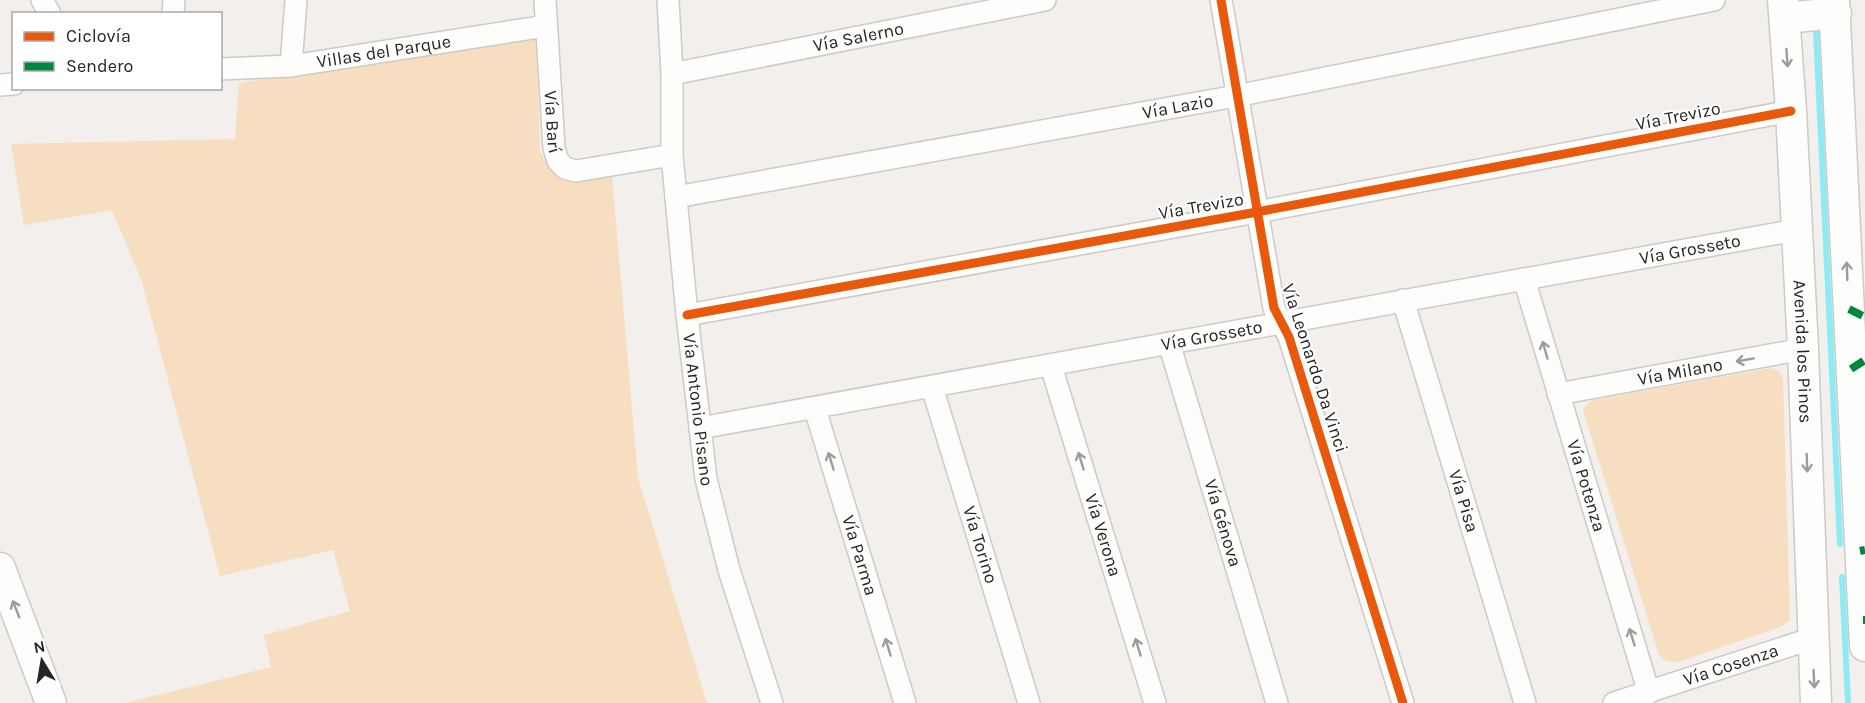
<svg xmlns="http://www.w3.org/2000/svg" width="1865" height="703" viewBox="0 0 1865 703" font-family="Karla,sans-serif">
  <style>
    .green { fill: #f7dec0 }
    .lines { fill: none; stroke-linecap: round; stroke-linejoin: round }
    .stream { stroke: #8debf4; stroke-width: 6 }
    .street-casing { stroke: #cdcac7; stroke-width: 24 }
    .secondary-casing { stroke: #cdcac7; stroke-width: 33 }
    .street { stroke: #fdfdfc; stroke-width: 21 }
    .secondary { stroke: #fdfdfc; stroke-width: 30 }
    .quiet { stroke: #00873e; stroke-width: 8; stroke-dasharray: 15 8; stroke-linecap: butt }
    .cycleway-casing { stroke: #fff; stroke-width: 13 }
    .cycleway { stroke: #e8590c; stroke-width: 9 }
    .oneway { stroke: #9d9c9a }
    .labels { text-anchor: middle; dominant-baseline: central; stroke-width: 4.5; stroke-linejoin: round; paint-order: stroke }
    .street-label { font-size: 18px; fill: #272522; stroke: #fff }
  </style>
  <rect width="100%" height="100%" fill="#f2efec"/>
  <path class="green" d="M536 34 540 151C558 186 578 179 612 177L638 478 707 703H125L271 667 264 635 350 611 333 550 220 576 142 282 112 210 24 225 11 144 235 139 239 83Z
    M1771 368 1779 371 1783 380 1790 620 1784 625 1780 627 1678 662 1665 661 1659 655 1583 410 1589 402 1594 400Z"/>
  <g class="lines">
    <path class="stream" d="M1816 31 1840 544
      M1842 577 1848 703"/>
    <g class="street-casing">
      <g id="street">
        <path d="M42 0 50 14"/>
        <path id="s1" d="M545 0 554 148 558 161 565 168 576 171 672 155"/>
        <path id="s2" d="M668 0 672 74V155L687 315 706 479 729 570 772 703"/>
        <path d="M1221 0 1274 308 1289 337 1403 703"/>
        <path d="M173 14 174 0"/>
        <path d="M291 66 296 0"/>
        <path id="s3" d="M220 69 291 66 546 26"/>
        <path id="s4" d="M672 74 1045 0"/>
        <path d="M0 85 14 84"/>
        <path id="s5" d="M676 197 1236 96 1714 0"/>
        <path id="s6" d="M1524 279 1649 693"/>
        <path id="s7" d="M1403 300 1525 703"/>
        <path d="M687 315 1257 212 1791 111"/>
        <path id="s8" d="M1169 343 1277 703"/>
        <path id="s9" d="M1051 366 1155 703"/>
        <path id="s10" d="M932 387 1029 703"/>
        <path id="s11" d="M1558 394 1803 349"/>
        <path id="s12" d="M815 409 905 703"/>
        <path id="s13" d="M700 428 1796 230"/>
        <path id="s14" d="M1614 703 1813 638"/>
      </g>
    </g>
    <g class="secondary-casing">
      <g id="secondary">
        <path id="s15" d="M1783 0 1791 111 1803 349 1816 703"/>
        <path d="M1834 0 1865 646"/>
        <path d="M1785 18 1836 13"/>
        <path d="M0 568 51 703"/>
      </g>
    </g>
    <use href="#street" class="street"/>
    <use href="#secondary" class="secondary"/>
    <path class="quiet" d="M1849 309 1865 317
      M1851 369 1865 360
      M1860 551 1865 550
      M1863 620H1865"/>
    <g class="cycleway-casing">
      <path id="cycleway" d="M1221 0 1274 308 1289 337 1403 703
        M687 315 1257 212 1791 111"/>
    </g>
    <use href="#cycleway" class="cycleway"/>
  </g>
  <defs><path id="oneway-shaft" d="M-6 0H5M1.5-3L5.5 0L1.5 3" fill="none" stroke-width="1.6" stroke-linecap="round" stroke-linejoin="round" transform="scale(1.5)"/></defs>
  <g class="oneway">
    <use href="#oneway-shaft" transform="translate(1787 58) rotate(86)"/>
    <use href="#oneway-shaft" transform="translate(1847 271) rotate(-92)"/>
    <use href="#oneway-shaft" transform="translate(1545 350) rotate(-106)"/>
    <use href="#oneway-shaft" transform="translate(1745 360) rotate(170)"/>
    <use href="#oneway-shaft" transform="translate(831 461) rotate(-107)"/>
    <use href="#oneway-shaft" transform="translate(1081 461) rotate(-107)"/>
    <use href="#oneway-shaft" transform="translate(1807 463) rotate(88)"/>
    <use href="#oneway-shaft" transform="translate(16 609) rotate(-112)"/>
    <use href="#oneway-shaft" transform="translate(1632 637) rotate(-107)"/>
    <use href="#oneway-shaft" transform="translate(888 647) rotate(-107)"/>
    <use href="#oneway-shaft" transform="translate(1138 647) rotate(-107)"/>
    <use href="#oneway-shaft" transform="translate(1814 679) rotate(87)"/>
  </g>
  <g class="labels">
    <g class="street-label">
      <text stroke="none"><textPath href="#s4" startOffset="190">Vía Salerno</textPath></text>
      <text stroke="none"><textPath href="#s3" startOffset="165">Villas del Parque</textPath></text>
      <text stroke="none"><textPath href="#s5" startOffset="510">Vía Lazio</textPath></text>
      <text transform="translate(1678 116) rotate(-11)">Vía Trevizo</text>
      <text stroke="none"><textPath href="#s1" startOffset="122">Vía Barí</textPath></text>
      <text transform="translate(1201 206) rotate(-10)">Vía Trevizo</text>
      <text stroke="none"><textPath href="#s13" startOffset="1006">Vía Grosseto</textPath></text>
      <text stroke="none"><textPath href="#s13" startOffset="520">Vía Grosseto</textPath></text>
      <text stroke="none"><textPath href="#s15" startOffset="352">Avenida los Pinos</textPath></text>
      <text transform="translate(1315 368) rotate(72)">Vía Leonardo Da Vinci</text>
      <text stroke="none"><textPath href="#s11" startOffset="124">Vía Milano</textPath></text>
      <text stroke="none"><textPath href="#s2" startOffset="411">Vía Antonio Pisano</textPath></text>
      <text stroke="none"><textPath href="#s6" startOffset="216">Vía Potenza</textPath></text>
      <text stroke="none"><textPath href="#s7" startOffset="210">Vía Pisa</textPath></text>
      <text stroke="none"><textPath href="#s8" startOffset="188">Vía Génova</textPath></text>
      <text stroke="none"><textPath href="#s9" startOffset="177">Vía Verona</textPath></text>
      <text stroke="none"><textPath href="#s10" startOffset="165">Vía Torino</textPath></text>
      <text stroke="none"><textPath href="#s12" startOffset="153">Vía Parma</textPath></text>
      <text stroke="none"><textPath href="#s14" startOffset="123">Vía Cosenza</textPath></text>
    </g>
  </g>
  <rect x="12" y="12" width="210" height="78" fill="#ffffff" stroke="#a9a8a7" stroke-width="1.5"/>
  <rect x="24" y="32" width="30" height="9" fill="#e8590c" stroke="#a9a8a7" stroke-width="1.5"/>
  <text x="66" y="42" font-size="18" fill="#272522">Ciclovía</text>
  <rect x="24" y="62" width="30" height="9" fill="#00873e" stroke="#a9a8a7" stroke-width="1.5"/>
  <text x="66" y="72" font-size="18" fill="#272522">Sendero</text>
  <g transform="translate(42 661) rotate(349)" stroke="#ffffff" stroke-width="4.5" paint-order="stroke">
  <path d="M0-4.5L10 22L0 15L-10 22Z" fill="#272522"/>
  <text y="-9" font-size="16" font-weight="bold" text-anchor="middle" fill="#272522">N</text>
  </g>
</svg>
